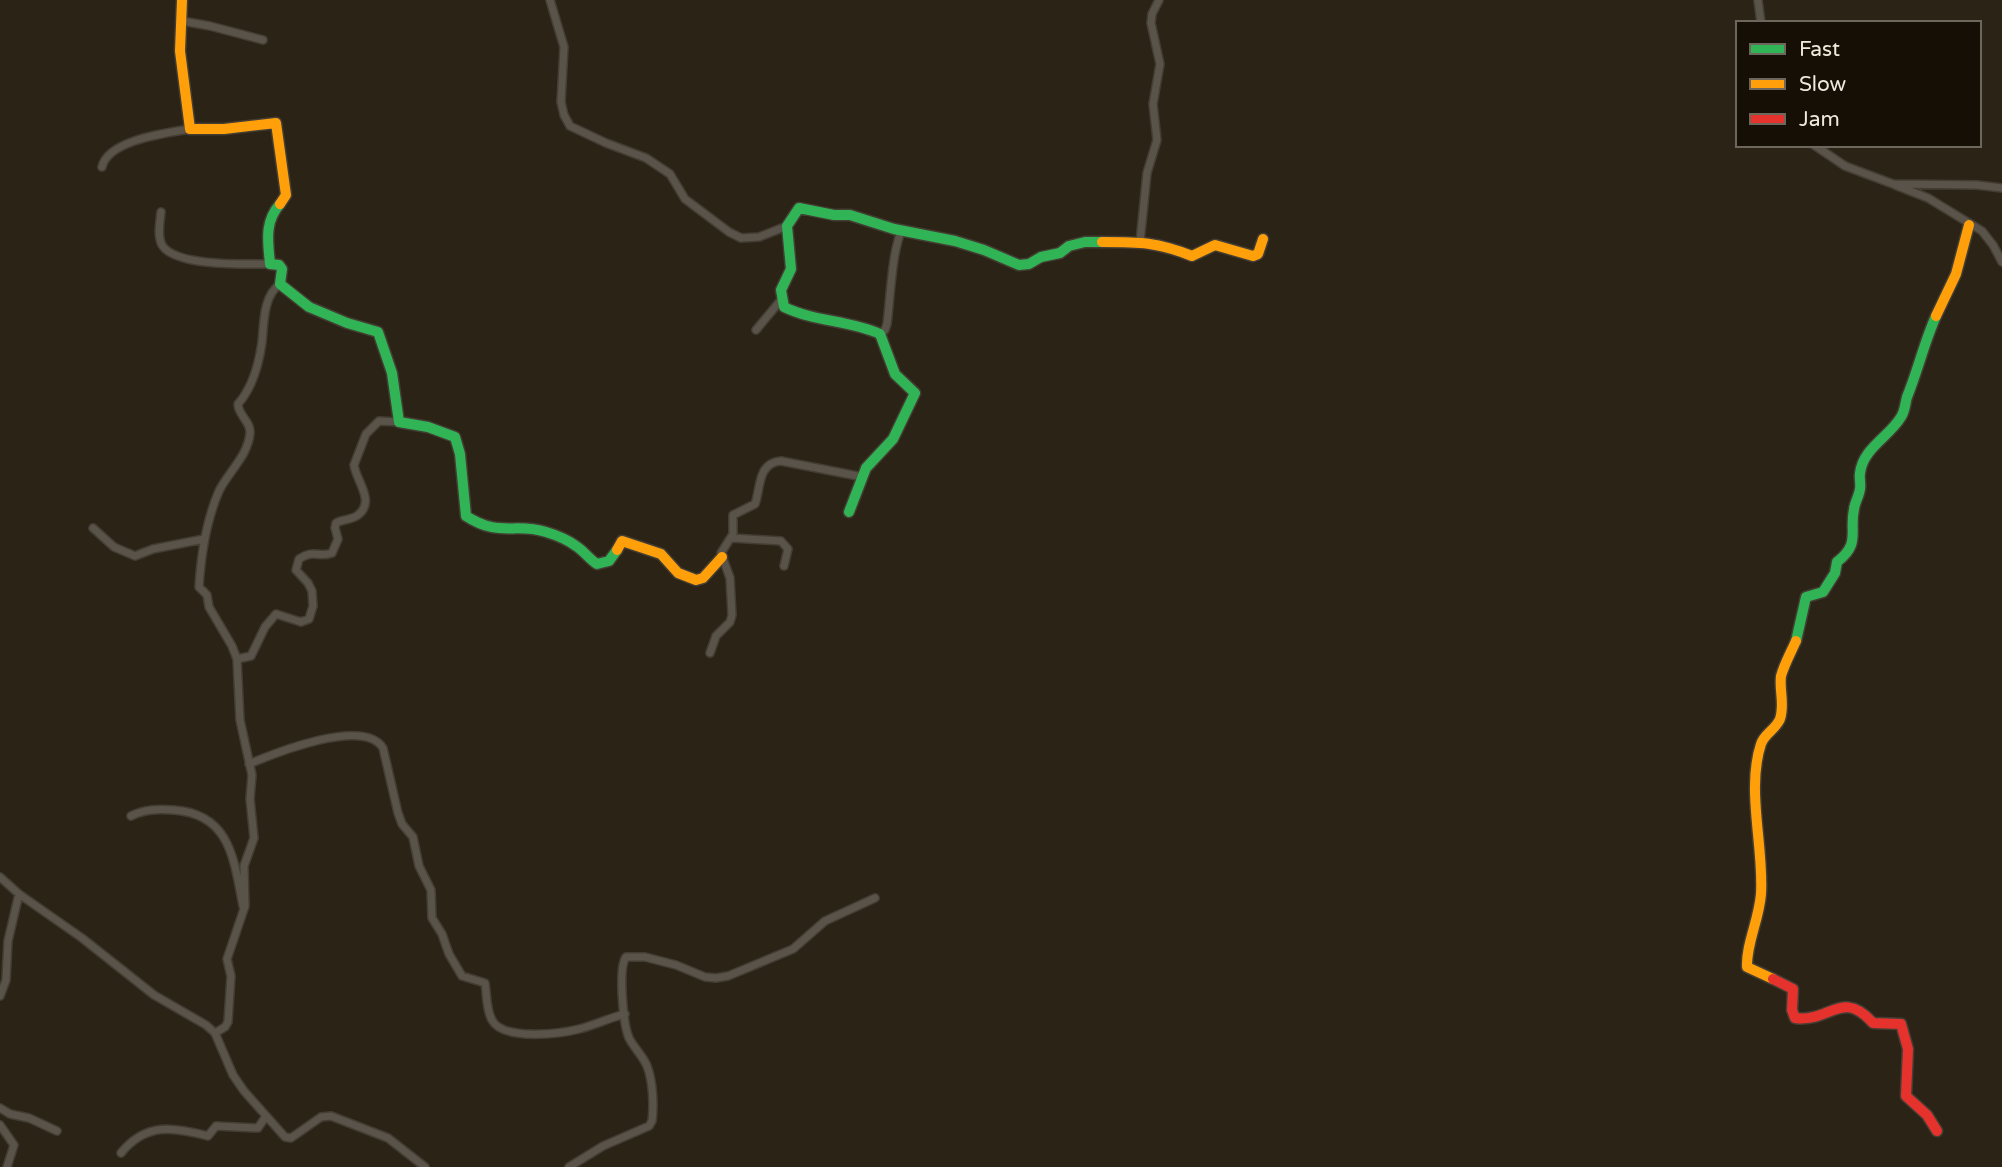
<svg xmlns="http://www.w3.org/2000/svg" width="2002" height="1167" viewBox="0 0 2002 1167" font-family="'Varela Round',sans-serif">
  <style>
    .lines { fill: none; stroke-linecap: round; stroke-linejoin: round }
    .street-casing { stroke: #433d33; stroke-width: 10 }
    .fast-casing { stroke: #433d33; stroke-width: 13 }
    .slow-casing { stroke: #433d33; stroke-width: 13 }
    .jam-casing { stroke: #433d33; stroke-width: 13 }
    .street { stroke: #59534a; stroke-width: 7 }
    .fast { stroke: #30b455; stroke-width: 10 }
    .slow { stroke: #ff9f0a; stroke-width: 10 }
    .jam { stroke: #e5322d; stroke-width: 10 }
  </style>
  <rect width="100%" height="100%" fill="#2b2316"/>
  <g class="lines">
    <g class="street-casing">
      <path id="street" d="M550 0 564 47 561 102 564 115 570 126 606 143 646 158 670 174 685 199 729 232 741 238 759 237 787 226
        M1758 0 1761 23
        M182 21 210 26 263 40
        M1814 145 1845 166 1893 184 1977 185 2002 188
        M102 167C108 140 166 133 190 129
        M1895 185 1928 198 1982 231 1993 245 2002 262
        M161 212C160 222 157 236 162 245 175 267 248 264 270 264
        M1140 242 1147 173 1157 140 1153 104 1160 64 1151 23 1152 14 1159 0
        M756 330 781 300
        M880 334 885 330 887 324C890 302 892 249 902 230
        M93 528 114 547 135 556 153 549 204 539
        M732 538 781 541 788 549 784 566
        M710 653 716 636 730 622 732 615 730 578 721 553 733 534V515L755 504C761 488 757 463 781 461L863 477
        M237 659 232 646 209 607 207 595 199 587C201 555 206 521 219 491 229 471 248 456 250 433 251 422 238 415 238 404 252 388 259 364 262 342 264 323 263 296 280 284
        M249 764C275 753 364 717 383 748L398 813 402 824 413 837 419 866 431 890 432 918 442 934 449 954 462 976 485 983C487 995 486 1010 492 1020 503 1041 560 1034 579 1029 595 1025 609 1018 625 1014
        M131 816C145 809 158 809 174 810 231 814 234 861 243 906
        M0 877 19 894 82 938 154 995 206 1025 215 1033 233 1075 244 1091 285 1137 291 1138 321 1117 331 1116 388 1138 425 1167
        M0 996 6 980 8 941 19 894
        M215 1033 225 1027 228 1022 231 976 227 959 245 906 244 866 254 838 250 799 252 775 240 720 237 659 251 656 265 627 276 614 301 622 309 619 313 606 312 591 308 583 296 570 299 559C313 549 319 558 332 553L338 539 335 528 336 523C343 519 352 520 358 515 376 501 356 481 354 465L366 434 379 421 399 422
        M0 1108 10 1114 29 1118 57 1131
        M0 1125 14 1145 7 1167
        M121 1153C146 1122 174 1127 208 1136L216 1126 258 1128 266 1116
        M569 1167 603 1146 649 1126 652 1121C654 1106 653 1081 647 1066 643 1056 634 1048 629 1038 623 1024 618 968 626 957H645L676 965 705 977 716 978 728 976 793 949 825 921 875 898"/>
    </g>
    <g class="fast-casing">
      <path id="fast" d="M280 204C264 222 268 242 270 264L279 265 282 269 280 284 309 307 347 323 378 332 392 373 399 422 428 427 455 437 460 454 466 516C500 538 514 522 546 532 556 535 568 540 576 546 584 551 589 559 597 564L609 561 617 550
        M849 512 866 468 893 439 915 393 895 374 880 334C849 320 815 322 784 307L781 290 791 269 787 226 799 208 834 215H850L894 229 955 241 984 250 1019 265 1029 264 1041 257 1060 253 1069 246 1085 242H1102
        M1796 641 1806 597 1823 592 1835 573 1837 562C1861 543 1849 533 1854 509 1855 502 1859 496 1860 489 1861 483 1859 478 1860 473 1863 448 1889 437 1901 417 1905 411 1905 404 1907 397 1918 370 1924 343 1936 316"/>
    </g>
    <g class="slow-casing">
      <path id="slow" d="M182 0 180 51 190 129H224L276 123 286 195 280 204
        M1102 242C1140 242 1157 242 1192 256L1215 245 1253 256 1258 254 1263 239
        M1936 316 1956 274 1969 225
        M617 550 622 541 661 554 678 573 696 580 703 578 722 557
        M1773 979 1747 967C1746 944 1759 920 1761 894 1764 847 1746 789 1761 744 1764 734 1776 729 1780 719 1785 704 1779 690 1781 676 1784 665 1791 652 1796 641"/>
    </g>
    <g class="jam-casing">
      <path id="jam" d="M1773 979 1793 989 1792 1010 1795 1018C1830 1023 1842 988 1873 1023L1901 1024 1908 1049 1906 1096 1927 1115 1937 1131"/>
    </g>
    <use href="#street" class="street"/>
    <use href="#fast" class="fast"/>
    <use href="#slow" class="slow"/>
    <use href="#jam" class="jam"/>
  </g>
  <rect x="1736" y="21" width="245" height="126" fill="#150f06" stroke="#6d665b" stroke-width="2"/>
  <rect x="1750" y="44" width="35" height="10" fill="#30b455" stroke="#6d665b" stroke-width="2"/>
  <text x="1799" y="56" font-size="21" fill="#f1e8db">Fast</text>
  <rect x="1750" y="79" width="35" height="10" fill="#ff9f0a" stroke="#6d665b" stroke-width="2"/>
  <text x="1799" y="91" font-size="21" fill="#f1e8db">Slow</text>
  <rect x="1750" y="114" width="35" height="10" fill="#e5322d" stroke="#6d665b" stroke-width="2"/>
  <text x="1799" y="126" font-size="21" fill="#f1e8db">Jam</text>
</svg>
